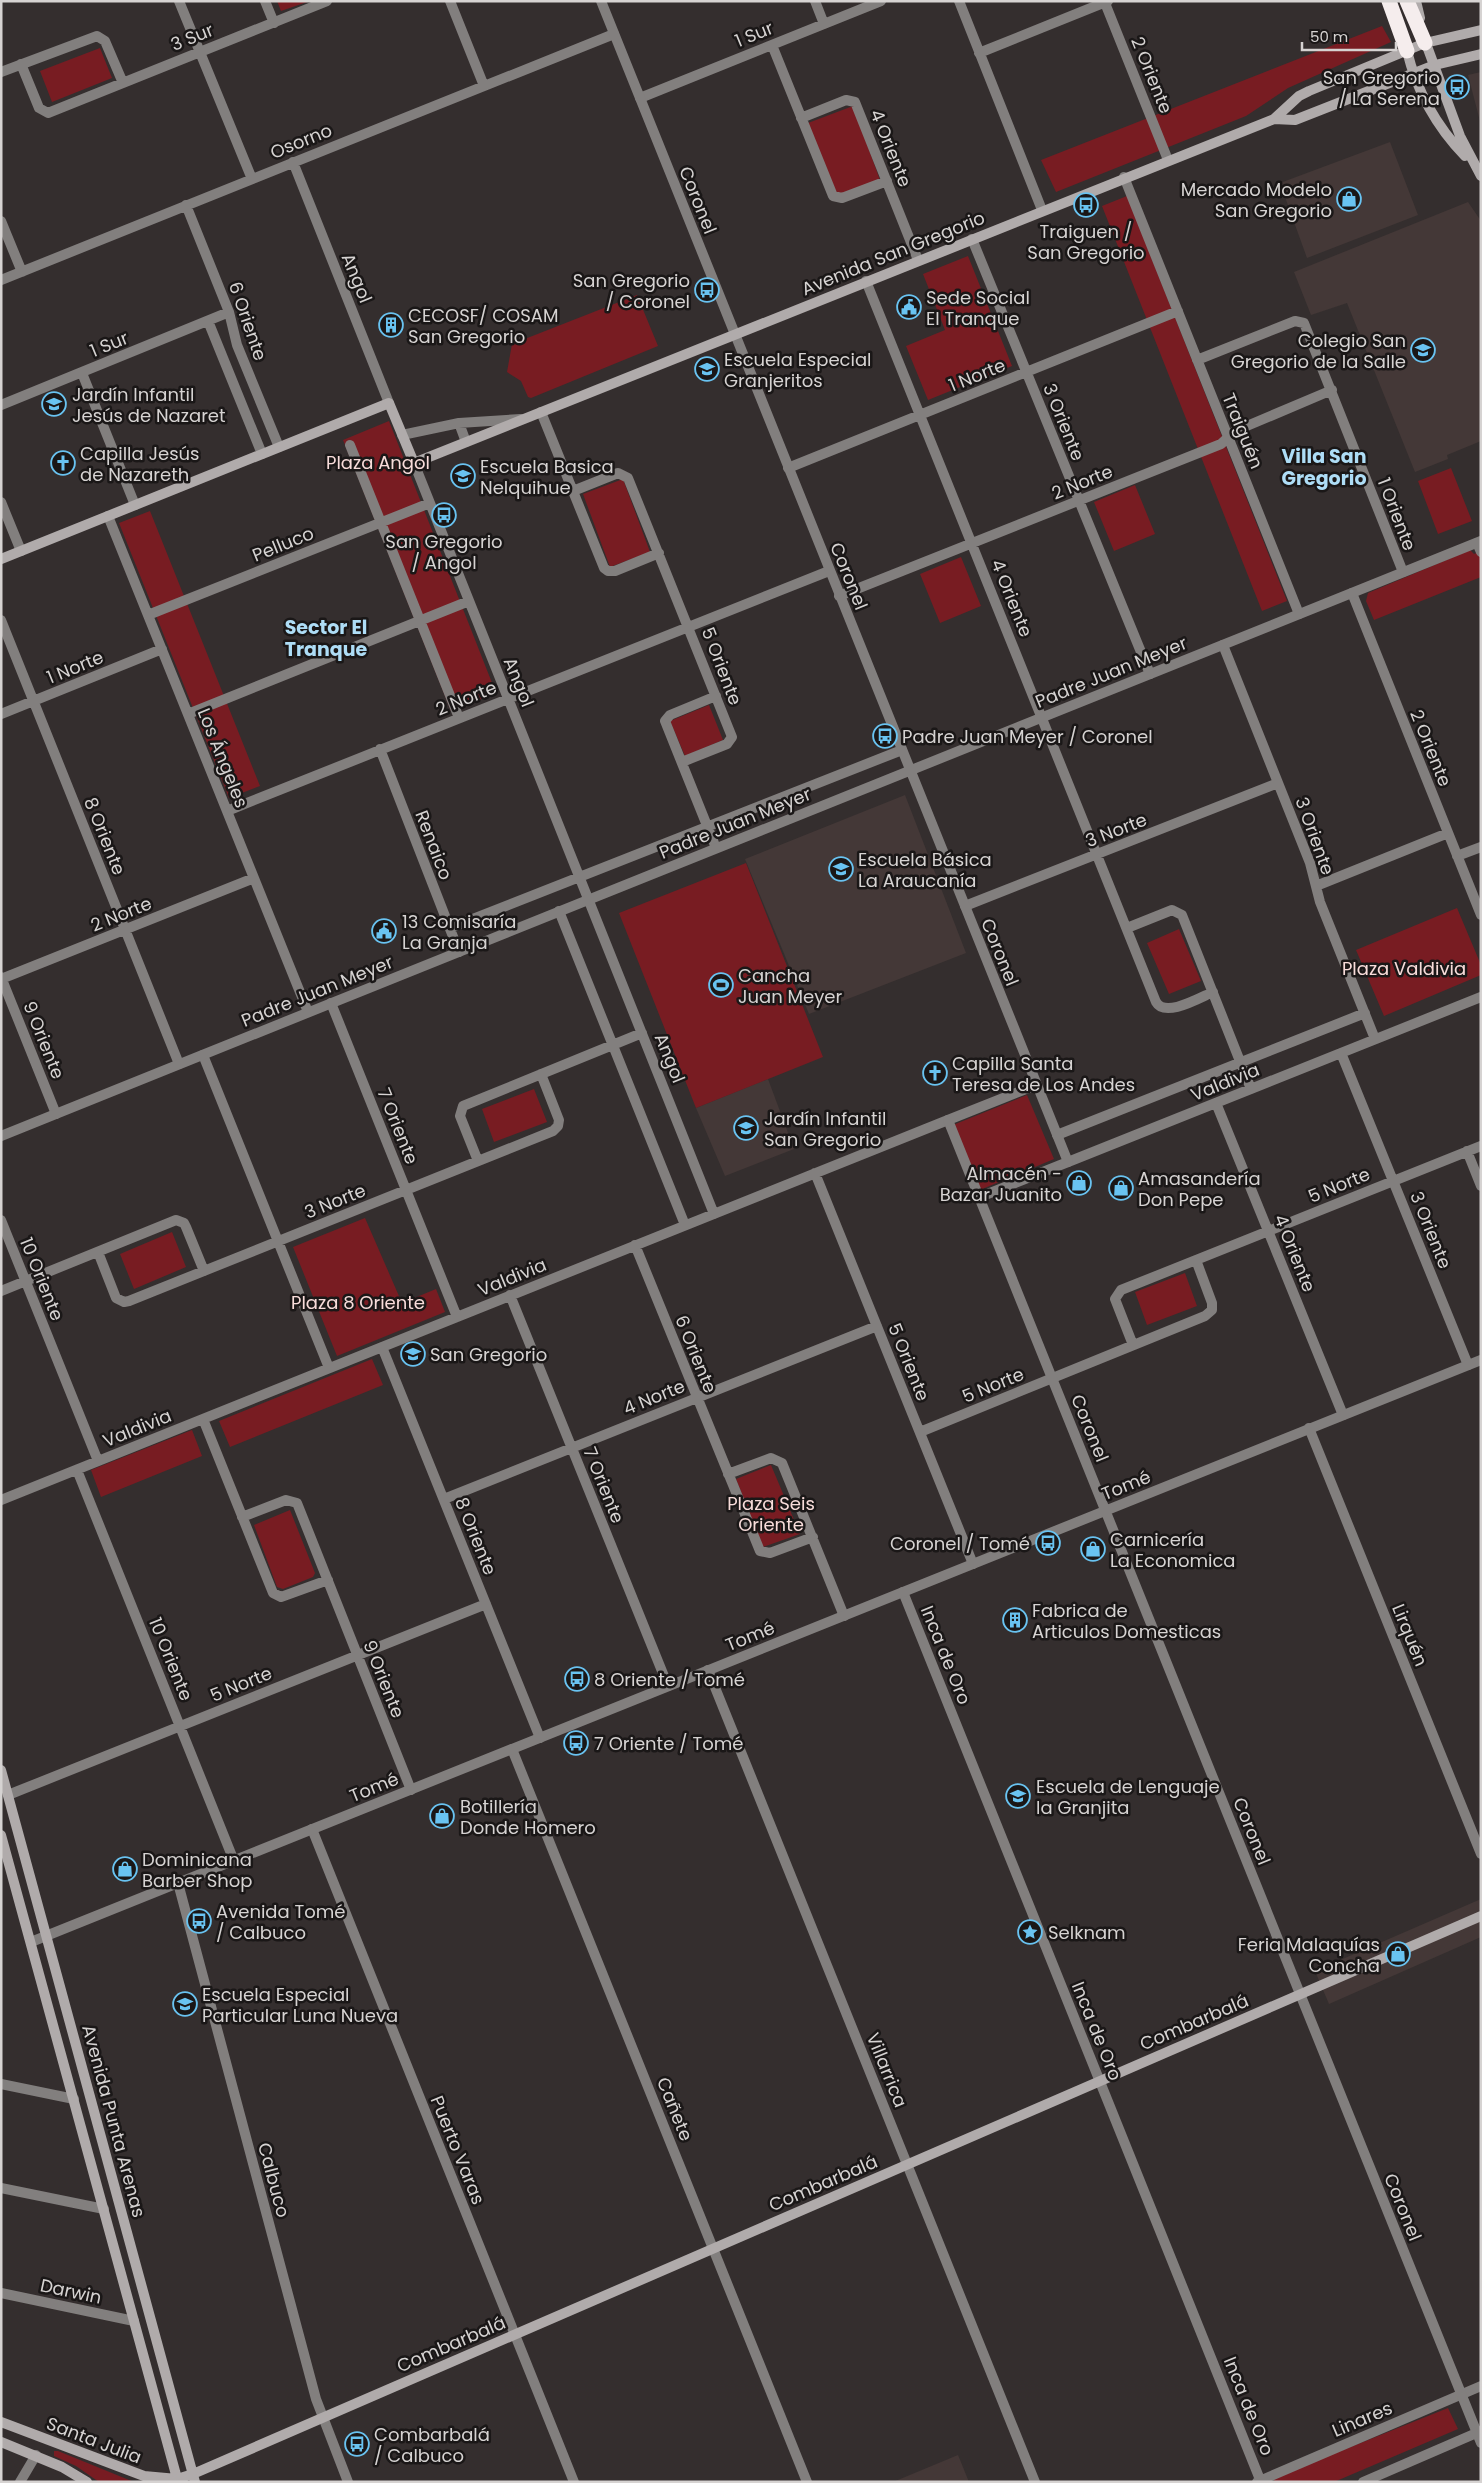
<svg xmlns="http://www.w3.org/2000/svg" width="1482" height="2483" viewBox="0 0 1482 2483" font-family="Poppins,sans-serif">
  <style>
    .built { fill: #443837 }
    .green { fill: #781c22 }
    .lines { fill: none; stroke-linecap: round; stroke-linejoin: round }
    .minor { stroke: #827f7e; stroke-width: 10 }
    .tertiary { stroke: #827f7e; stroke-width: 10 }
    .secondary { stroke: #b0abab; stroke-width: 10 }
    .motorway { stroke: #f5eded; stroke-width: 15 }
    .labels { text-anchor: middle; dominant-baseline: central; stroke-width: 5; stroke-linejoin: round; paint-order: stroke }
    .street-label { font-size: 18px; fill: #d6d3d2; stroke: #1a1717 }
    .poi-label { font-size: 18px; fill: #d6d3d2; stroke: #1a1717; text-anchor: start }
    .park-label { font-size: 18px; fill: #f8dcda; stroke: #1a1717 }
    .neighbourhood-label { font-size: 19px; font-weight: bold; fill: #aeddf6; stroke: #1a1717 }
  </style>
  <rect width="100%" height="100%" fill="#342e2e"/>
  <path class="built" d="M1481 72V125L1468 75Z
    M1390 142 1418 215 1307 258 1280 183Z
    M1468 202 1481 221V441L1447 455 1448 459 1415 472 1347 303 1311 315 1294 272Z
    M905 795 966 953 809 1014 745 859Z
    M768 1079 794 1149 725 1176 696 1108Z
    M1481 1899V1937L1329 2004 1315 1971Z
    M958 2455 969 2482H893Z"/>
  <path class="green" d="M277 1H310L281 11Z
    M1382 26 1391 42 1288 88 1246 116 1056 192 1041 160Z
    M100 48 112 78 52 102 40 71Z
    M853 106 880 180 842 195 836 192 808 123Z
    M1127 196 1287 601 1262 611 1102 206Z
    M968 256 1012 366 928 400 906 346 945 330 923 274Z
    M637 295 658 346 531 398 528 397 521 381 507 372 512 344Z
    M389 421 496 693 451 711 343 440Z
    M1451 468 1472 521 1438 534 1418 481Z
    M623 479 650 552 610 567 583 494Z
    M1135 485 1155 534 1114 551 1094 502Z
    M150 511 260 786 229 798 119 523Z
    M1470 550 1474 554 1481 551V577L1374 620 1366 601 1368 593Z
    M961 557 981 606 940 623 920 574Z
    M709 705 723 740 685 756 670 721Z
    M746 863 823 1057 696 1108 619 913Z
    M1457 908 1481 965V975L1384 1016 1356 950Z
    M1179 929 1201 981 1169 994 1147 943Z
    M534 1089 547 1122 494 1142 482 1109Z
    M1027 1095 1054 1159 980 1190 953 1125Z
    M365 1218 402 1303 436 1289 445 1312 337 1356 293 1247Z
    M172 1232 186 1267 134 1289 120 1254Z
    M1185 1273 1197 1306 1147 1325 1135 1292Z
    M372 1359 383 1385 230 1447 219 1421Z
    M192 1430 202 1456 101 1497 91 1470Z
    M771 1465 800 1534 763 1547 736 1479Z
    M290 1510 315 1573 313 1577 283 1589 277 1587 254 1525Z
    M1448 2408 1458 2429 1334 2482H1275L1273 2478Z
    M54 2451H58L134 2482H99L76 2466 54 2456Z"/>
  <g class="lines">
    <path class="minor" d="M179 1 252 179
      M265 1 274 23
      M450 1 484 86
      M815 1 824 24
      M959 1 1042 210
      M1105 3 1168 160
      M772 45 833 196 842 198 887 181
      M979 53 1108 1
      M21 64 39 108 48 113 327 1
      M1 72 97 36 105 41 123 83
      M640 98 881 1
      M801 118 846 100 855 102 918 260
      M293 162 389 403
      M1124 177 1299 614
      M186 205 229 312 237 345 279 447
      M1 221 22 272
      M972 239 1150 674
      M1 280 614 34
      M866 281 1156 1002C1165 1018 1199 998 1213 992
      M208 321 262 454
      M1197 360 1295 321 1304 323 1403 572
      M82 373 135 505
      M1 405 229 312
      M541 412 604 568 608 571H615L659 553
      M459 423 466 442
      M402 435 459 423 521 419
      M350 445 459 718
      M414 463 714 1214
      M788 468 1178 311
      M573 491 618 473 628 478 732 737 727 744 682 762
      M1 502 21 551
      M108 516 308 1012
      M1477 543 1481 552
      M1352 593 1481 915
      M839 596 1221 444 1235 431 1332 390
      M148 615 430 503
      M1 620 179 1064
      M1223 645 1310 863 1320 902 1375 1039
      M1 714 162 649
      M188 714 469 601
      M380 749 459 952
      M227 811 829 571
      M716 848 665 721 670 715 716 696
      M1457 856 1481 847
      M1316 886 1448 833
      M965 906 1278 783
      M559 911 685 1225
      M450 928 902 750
      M1127 928 1172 910 1182 915 1251 1089
      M1 977 56 1114
      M1 979 254 878
      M331 1003 457 1317
      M1341 1053 1468 1365
      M203 1055 329 1368
      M1216 1103 1343 1415
      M1057 1135 1365 1013
      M1467 1151 1481 1186
      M478 1161 460 1116 463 1106 642 1033
      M1068 1162 1481 997
      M815 1173 973 1564
      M1 1220 98 1461
      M635 1245 760 1551 770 1553 813 1537
      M98 1252 116 1298 124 1302 129 1301 553 1131 558 1126 559 1120 541 1074
      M1 1291 176 1220 184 1223 186 1227 204 1271
      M510 1295 668 1686
      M1133 1345 1115 1299 1121 1290 1481 1146
      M382 1347 540 1738
      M203 1419 273 1593 281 1597 328 1580
      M1309 1428 1481 1854
      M920 1432 1205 1316 1212 1310V1303L1196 1260
      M77 1470 234 1861
      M728 1474 771 1458 782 1463 844 1616
      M444 1499 877 1326
      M1 1500 948 1120
      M242 1517 286 1500 297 1503 411 1790
      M903 1592 1261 2482
      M708 1670 1035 2482
      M512 1749 807 2482
      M8 1795 486 1604
      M312 1829 574 2482
      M178 1883 316 2399 348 2482
      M1 2084 74 2099
      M1 2188 104 2209
      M1 2293 134 2321
      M20 2482 36 2455
      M1257 2482 1481 2386"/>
    <path class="tertiary" d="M601 1 1068 1162 980 1197
      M1036 1085 948 1120 1481 2443
      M1 1136 1481 541
      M31 1942 1481 1360
      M1363 2482 1481 2431"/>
    <path class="secondary" d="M1416 1 1420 18
      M1424 38 1460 136 1481 176
      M1407 51C1417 92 1436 126 1465 156
      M1274 119 1295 120 1435 65 1481 54
      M1 559 389 403 414 463 1274 119 1299 96 1309 91 1425 43 1481 30
      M1 1770 195 2482
      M1 1835 178 2482
      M1 2422 144 2476 177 2479 193 2474 1481 1916
      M1 2442 62 2467 87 2482"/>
    <path class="motorway" d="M1389 1 1407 51
      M1407 1 1425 43"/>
  </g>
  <defs>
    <g id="bus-ring" transform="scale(1.25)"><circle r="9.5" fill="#1a1717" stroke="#69c3f1" stroke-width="1.5"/><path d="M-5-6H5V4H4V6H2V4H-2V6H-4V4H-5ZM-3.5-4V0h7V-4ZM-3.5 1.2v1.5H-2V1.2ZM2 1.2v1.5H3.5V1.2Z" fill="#69c3f1"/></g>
    <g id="shop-ring" transform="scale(1.25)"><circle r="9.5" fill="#1a1717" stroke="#69c3f1" stroke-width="1.5"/><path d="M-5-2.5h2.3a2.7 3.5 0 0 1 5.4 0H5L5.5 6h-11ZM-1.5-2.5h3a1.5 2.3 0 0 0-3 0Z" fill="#69c3f1"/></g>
    <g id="civic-ring" transform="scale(1.25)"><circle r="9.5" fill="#1a1717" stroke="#69c3f1" stroke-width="1.5"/><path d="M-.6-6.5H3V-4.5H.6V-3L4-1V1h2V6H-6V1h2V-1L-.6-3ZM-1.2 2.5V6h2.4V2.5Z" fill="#69c3f1"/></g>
    <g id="building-ring" transform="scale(1.25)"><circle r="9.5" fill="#1a1717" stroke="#69c3f1" stroke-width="1.5"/><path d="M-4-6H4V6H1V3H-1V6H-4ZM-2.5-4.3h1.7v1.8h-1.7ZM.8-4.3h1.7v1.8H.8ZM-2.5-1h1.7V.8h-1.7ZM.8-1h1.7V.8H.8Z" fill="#69c3f1"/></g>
    <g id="school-ring" transform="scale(1.25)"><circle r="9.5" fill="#1a1717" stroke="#69c3f1" stroke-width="1.5"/><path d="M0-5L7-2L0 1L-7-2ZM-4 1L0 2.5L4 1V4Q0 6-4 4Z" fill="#69c3f1"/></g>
    <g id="church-ring" transform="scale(1.25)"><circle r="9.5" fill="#1a1717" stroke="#69c3f1" stroke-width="1.5"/><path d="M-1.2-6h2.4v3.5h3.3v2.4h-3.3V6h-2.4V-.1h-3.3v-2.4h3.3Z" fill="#69c3f1"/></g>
    <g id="stadium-ring" transform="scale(1.25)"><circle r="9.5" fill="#1a1717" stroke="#69c3f1" stroke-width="1.5"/><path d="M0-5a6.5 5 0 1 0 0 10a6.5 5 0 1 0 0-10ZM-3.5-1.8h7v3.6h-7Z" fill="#69c3f1"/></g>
    <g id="sight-ring" transform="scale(1.25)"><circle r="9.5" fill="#1a1717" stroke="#69c3f1" stroke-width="1.5"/><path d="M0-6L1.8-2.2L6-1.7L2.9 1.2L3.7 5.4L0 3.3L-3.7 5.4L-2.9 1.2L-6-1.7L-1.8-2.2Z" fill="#69c3f1"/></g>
  </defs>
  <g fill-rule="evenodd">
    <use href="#bus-ring" x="1457" y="87"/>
    <use href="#shop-ring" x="1349" y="199"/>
    <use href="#bus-ring" x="1086" y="205"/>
    <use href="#bus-ring" x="707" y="290"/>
    <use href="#civic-ring" x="909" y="307"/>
    <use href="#building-ring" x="391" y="325"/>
    <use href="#school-ring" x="1423" y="350"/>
    <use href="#school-ring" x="707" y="369"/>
    <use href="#school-ring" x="54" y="404"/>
    <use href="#church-ring" x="63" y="463"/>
    <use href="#school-ring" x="463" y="476"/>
    <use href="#bus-ring" x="444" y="515"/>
    <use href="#bus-ring" x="885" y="736"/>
    <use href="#school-ring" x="841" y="869"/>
    <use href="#civic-ring" x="384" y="931"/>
    <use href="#stadium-ring" x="721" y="985"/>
    <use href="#church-ring" x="935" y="1073"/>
    <use href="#school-ring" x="746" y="1128"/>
    <use href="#shop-ring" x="1079" y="1183"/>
    <use href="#shop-ring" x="1121" y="1188"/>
    <use href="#school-ring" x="413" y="1354"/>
    <use href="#bus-ring" x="1048" y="1543"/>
    <use href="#shop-ring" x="1093" y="1549"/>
    <use href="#building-ring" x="1015" y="1620"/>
    <use href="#bus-ring" x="577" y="1679"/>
    <use href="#bus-ring" x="576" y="1743"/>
    <use href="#school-ring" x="1018" y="1796"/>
    <use href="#shop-ring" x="442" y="1816"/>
    <use href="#shop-ring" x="125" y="1869"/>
    <use href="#bus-ring" x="199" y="1921"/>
    <use href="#sight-ring" x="1030" y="1932"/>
    <use href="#shop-ring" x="1398" y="1954"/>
    <use href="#school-ring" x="185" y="2004"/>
    <use href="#bus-ring" x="357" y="2444"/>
  </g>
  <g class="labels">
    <g class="street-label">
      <text transform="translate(754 34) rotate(-22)">1 Sur</text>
      <text transform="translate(192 37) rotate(-22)">3 Sur</text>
      <text transform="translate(1152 75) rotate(68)">2 Oriente</text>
      <text transform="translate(301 141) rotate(-22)">Osorno</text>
      <text transform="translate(891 148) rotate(68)">4 Oriente</text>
      <text transform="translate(698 200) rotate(68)">Coronel</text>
      <text transform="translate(893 253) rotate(-22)">Avenida San Gregorio</text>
      <text transform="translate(357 278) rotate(68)">Angol</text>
      <text transform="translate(248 321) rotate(71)">6 Oriente</text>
      <text transform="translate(109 344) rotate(-22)">1 Sur</text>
      <text transform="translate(977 375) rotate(-22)">1 Norte</text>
      <text transform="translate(1064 422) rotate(68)">3 Oriente</text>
      <text transform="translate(1243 431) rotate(68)">Traiguén</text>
      <text transform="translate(1082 482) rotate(-22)">2 Norte</text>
      <text transform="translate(1397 514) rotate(69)">1 Oriente</text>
      <text transform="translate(283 544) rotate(-22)">Pelluco</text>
      <text transform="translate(849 576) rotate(68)">Coronel</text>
      <text transform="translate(1012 598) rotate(68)">4 Oriente</text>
      <text transform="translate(722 666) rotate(69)">5 Oriente</text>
      <text transform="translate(75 667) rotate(-22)">1 Norte</text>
      <text transform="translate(1111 672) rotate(-22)">Padre Juan Meyer</text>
      <text transform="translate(519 682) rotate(68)">Angol</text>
      <text transform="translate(466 698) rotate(-22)">2 Norte</text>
      <text transform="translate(1431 748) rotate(68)">2 Oriente</text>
      <text transform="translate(223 758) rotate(68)">Los Ángeles</text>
      <text transform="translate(735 823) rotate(-22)">Padre Juan Meyer</text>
      <text transform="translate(1116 830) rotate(-21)">3 Norte</text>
      <text transform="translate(105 836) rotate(68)">8 Oriente</text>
      <text transform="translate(1315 836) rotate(70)">3 Oriente</text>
      <text transform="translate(434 845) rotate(69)">Renaico</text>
      <text transform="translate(121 914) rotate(-22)">2 Norte</text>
      <text transform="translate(1000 952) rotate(68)">Coronel</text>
      <text transform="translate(317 991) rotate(-22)">Padre Juan Meyer</text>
      <text transform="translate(44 1040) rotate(68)">9 Oriente</text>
      <text transform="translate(670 1058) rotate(68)">Angol</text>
      <text transform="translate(1225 1082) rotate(-22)">Valdivia</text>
      <text transform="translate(398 1126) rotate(68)">7 Oriente</text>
      <text transform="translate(1339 1185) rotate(-22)">5 Norte</text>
      <text transform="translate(335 1201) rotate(-22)">3 Norte</text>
      <text transform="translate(1431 1230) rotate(68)">3 Oriente</text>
      <text transform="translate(1295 1253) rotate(68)">4 Oriente</text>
      <text transform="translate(512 1277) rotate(-22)">Valdivia</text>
      <text transform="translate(42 1279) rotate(68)">10 Oriente</text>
      <text transform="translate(696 1354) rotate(68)">6 Oriente</text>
      <text transform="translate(909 1362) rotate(68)">5 Oriente</text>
      <text transform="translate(993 1385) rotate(-22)">5 Norte</text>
      <text transform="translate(654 1397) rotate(-22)">4 Norte</text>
      <text transform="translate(137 1428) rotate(-22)">Valdivia</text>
      <text transform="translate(1090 1428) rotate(68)">Coronel</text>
      <text transform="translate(604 1485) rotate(68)">7 Oriente</text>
      <text transform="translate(1126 1485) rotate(-22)">Tomé</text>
      <text transform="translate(476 1536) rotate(68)">8 Oriente</text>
      <text transform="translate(1410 1635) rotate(68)">Lirquén</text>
      <text transform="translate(750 1636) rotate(-22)">Tomé</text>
      <text transform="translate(946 1655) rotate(68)">Inca de Oro</text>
      <text transform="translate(171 1659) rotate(68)">10 Oriente</text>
      <text transform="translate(384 1679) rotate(68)">9 Oriente</text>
      <text transform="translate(241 1684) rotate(-22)">5 Norte</text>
      <text transform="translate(374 1787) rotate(-22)">Tomé</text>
      <text transform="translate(1252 1831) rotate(68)">Coronel</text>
      <text transform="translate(1194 2022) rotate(-23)">Combarbalá</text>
      <text transform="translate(1097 2031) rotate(68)">Inca de Oro</text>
      <text transform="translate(887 2070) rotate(68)">Villarrica</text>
      <text transform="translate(675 2109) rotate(68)">Cañete</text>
      <text transform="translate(114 2121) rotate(75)">Avenida Punta Arenas</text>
      <text transform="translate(458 2150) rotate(68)">Puerto Varas</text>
      <text transform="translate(274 2180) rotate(75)">Calbuco</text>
      <text transform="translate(823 2183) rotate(-23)">Combarbalá</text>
      <text transform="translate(1403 2207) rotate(68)">Coronel</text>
      <text transform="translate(71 2291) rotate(12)">Darwin</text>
      <text transform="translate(451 2344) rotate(-23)">Combarbalá</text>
      <text transform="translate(1249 2406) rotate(68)">Inca de Oro</text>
      <text transform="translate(1362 2419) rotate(-23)">Linares</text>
      <text transform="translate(94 2440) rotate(21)">Santa Julia</text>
    </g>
    <g class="poi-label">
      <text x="1440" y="77" text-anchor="end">San Gregorio<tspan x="1440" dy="21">/ La Serena</tspan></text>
      <text x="1332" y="189" text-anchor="end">Mercado Modelo<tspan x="1332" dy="21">San Gregorio</tspan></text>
      <text x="1086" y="231" text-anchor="middle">Traiguen /<tspan x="1086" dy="21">San Gregorio</tspan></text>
      <text x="690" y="280" text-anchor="end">San Gregorio<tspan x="690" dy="21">/ Coronel</tspan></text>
      <text x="926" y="297">Sede Social<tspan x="926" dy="21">El Tranque</tspan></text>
      <text x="408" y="315">CECOSF/ COSAM<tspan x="408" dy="21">San Gregorio</tspan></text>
      <text x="1406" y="340" text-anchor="end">Colegio San<tspan x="1406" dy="21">Gregorio de la Salle</tspan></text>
      <text x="724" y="359">Escuela Especial<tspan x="724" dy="21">Granjeritos</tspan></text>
      <text x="72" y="394">Jardín Infantil<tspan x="72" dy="21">Jesús de Nazaret</tspan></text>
      <text x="80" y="453">Capilla Jesús<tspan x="80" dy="21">de Nazareth</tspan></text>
      <text x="480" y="466">Escuela Basica<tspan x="480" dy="21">Nelquihue</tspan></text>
      <text x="444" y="541" text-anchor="middle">San Gregorio<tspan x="444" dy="21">/ Angol</tspan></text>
      <text x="902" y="736">Padre Juan Meyer / Coronel</text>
      <text x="858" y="859">Escuela Básica<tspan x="858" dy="21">La Araucanía</tspan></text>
      <text x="402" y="921">13 Comisaría<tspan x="402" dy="21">La Granja</tspan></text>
      <text x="738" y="975">Cancha<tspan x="738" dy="21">Juan Meyer</tspan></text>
      <text x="952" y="1063">Capilla Santa<tspan x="952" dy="21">Teresa de Los Andes</tspan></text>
      <text x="764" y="1118">Jardín Infantil<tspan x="764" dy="21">San Gregorio</tspan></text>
      <text x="1062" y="1173" text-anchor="end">Almacén -<tspan x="1062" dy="21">Bazar Juanito</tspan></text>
      <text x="1138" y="1178">Amasandería<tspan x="1138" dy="21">Don Pepe</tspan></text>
      <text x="430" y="1354">San Gregorio</text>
      <text x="1110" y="1539">Carnicería<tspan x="1110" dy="21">La Economica</tspan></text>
      <text x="1030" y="1543" text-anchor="end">Coronel / Tomé</text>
      <text x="1032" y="1610">Fabrica de<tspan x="1032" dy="21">Articulos Domesticas</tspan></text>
      <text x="594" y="1679">8 Oriente / Tomé</text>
      <text x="594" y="1743">7 Oriente / Tomé</text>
      <text x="1036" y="1786">Escuela de Lenguaje<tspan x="1036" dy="21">la Granjita</tspan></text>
      <text x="460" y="1806">Botillería<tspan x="460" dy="21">Donde Homero</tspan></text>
      <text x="142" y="1859">Dominicana<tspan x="142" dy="21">Barber Shop</tspan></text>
      <text x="216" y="1911">Avenida Tomé<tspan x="216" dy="21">/ Calbuco</tspan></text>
      <text x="1048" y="1932">Selknam</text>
      <text x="1380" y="1944" text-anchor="end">Feria Malaquías<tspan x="1380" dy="21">Concha</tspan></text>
      <text x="202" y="1994">Escuela Especial<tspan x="202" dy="21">Particular Luna Nueva</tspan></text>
      <text x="374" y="2434">Combarbalá<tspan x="374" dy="21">/ Calbuco</tspan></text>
    </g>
    <g class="park-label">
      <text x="378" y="462">Plaza Angol</text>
      <text x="1404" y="968">Plaza Valdivia</text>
      <text x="358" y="1302">Plaza 8 Oriente</text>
      <text x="771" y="1503">Plaza Seis<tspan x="771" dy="21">Oriente</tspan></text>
    </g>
    <g class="neighbourhood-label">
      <text x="1324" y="456">Villa San<tspan x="1324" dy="22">Gregorio</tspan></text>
      <text x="326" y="627">Sector El<tspan x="326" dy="22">Tranque</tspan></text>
    </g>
  </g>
  <rect width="1482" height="2483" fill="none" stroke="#d6d3d2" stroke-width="5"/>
  <path d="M1302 42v8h94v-8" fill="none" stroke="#d6d3d2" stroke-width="2.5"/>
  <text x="1310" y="42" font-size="15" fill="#d6d3d2" stroke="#1a1717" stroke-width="4" paint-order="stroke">50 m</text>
</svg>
